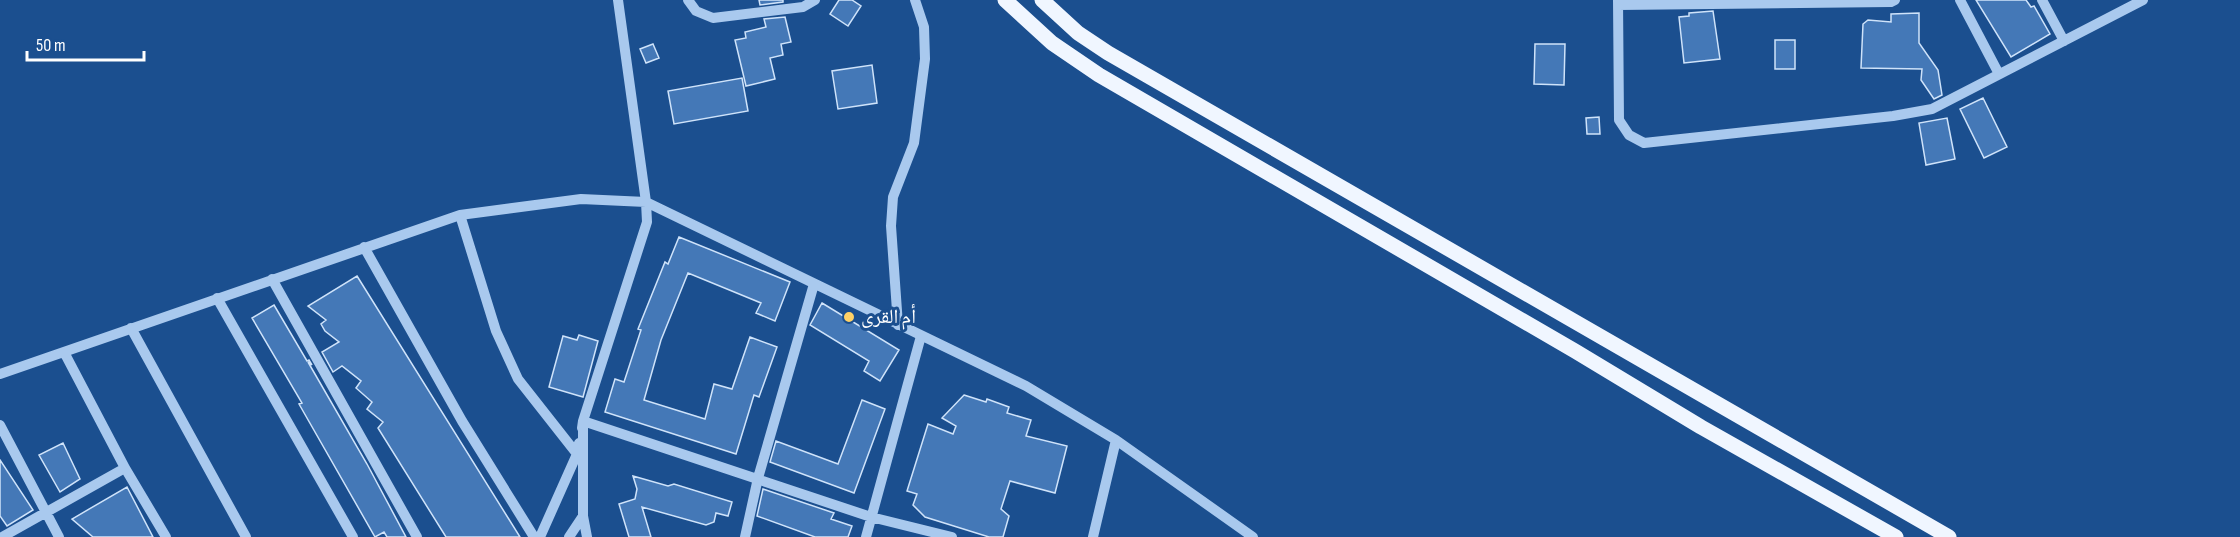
<svg xmlns="http://www.w3.org/2000/svg" width="2240" height="537" viewBox="0 0 2240 537" font-family="'Sofia Sans Condensed','Noto Naskh Arabic',sans-serif">
  <style>
    .building { fill: #4478b7; stroke: #cfe3fa; stroke-width: 1.5 }
    .lines { fill: none; stroke-linecap: round; stroke-linejoin: round }
    .minor { stroke: #a9c9ee; stroke-width: 10 }
    .major { stroke: #f0f6ff; stroke-width: 15 }
    .poi-dot { fill: #ffd166; stroke: #1b4f8f; stroke-width: 2 }
    .labels { text-anchor: middle; dominant-baseline: central; stroke-width: 6; stroke-linejoin: round; paint-order: stroke }
    .poi-label { font-size: 20px; fill: #fff; stroke: #1b4f8f; text-anchor: start }
  </style>
  <rect width="100%" height="100%" fill="#1b4f8f"/>
  <path class="building" d="M759 0H783V2L760 5Z
    M839 0H852L861 6 848 26 830 14Z
    M1976 0H2026L2031 7 2034 6 2050 34 2011 57Z
    M1713 11 1720 59 1684 63 1679 17 1689 16V13Z
    M1919 13V43L1938 70 1942 95 1934 99 1921 80 1922 69 1861 68 1863 24 1868 20 1891 22V14Z
    M785 17 791 42 781 44 783 55 770 58 775 79 746 86 735 40 746 38 745 32 766 27 764 19Z
    M1775 40H1795V69H1775Z
    M653 44 659 58 646 63 640 49Z
    M1535 44H1565L1564 85 1534 84Z
    M872 65 877 103 838 109 832 71Z
    M742 78 748 111 674 124 668 91Z
    M1983 98 2007 147 1984 158 1960 109Z
    M1599 117 1600 134H1587L1586 118Z
    M1947 118 1955 159 1926 165 1919 123Z
    M679 237 790 282 775 321 756 313 761 303 688 273 661 340 644 400 705 419 714 384 732 389 750 337 777 347 759 397 754 395 736 454 605 412 615 379 624 382 641 330 638 329 665 262 668 264Z
    M357 276 520 537H446L378 428 383 422 367 409 372 402 356 388 361 381 342 366 333 372 322 352 339 342 325 331 321 324 326 320 308 306Z
    M822 303 899 350 880 381 864 371 869 361 810 325Z
    M274 305 307 361 309 360 312 365 308 362 367 464 406 537H387L384 532 375 537 299 404 302 403 252 318Z
    M579 335 598 341 583 397 549 387 563 336 577 340Z
    M964 395 986 402 987 399 1009 407 1007 413 1031 420 1026 436 1067 446 1055 493 1010 481 1001 509 1009 516 1003 537H989L925 517 913 505 917 494 907 491 928 424 953 434 956 426 942 418Z
    M862 400 885 409 854 493 770 462 776 441 838 464Z
    M63 443 80 479 60 492 39 455Z
    M0 460 33 510 7 526 0 516Z
    M633 476 668 486 674 484 732 502 728 516 716 513 714 522 706 525 642 507 651 537H629L619 504 635 499 637 489Z
    M127 487 153 537H93L72 519Z
    M763 489 834 513 831 519 852 526 848 537H815L757 516Z"/>
  <g class="lines">
    <path class="minor" d="M688 0 696 11 713 18 803 7 815 0
      M1618 0 1619 120 1629 135 1644 143 1893 116 1932 109 2143 0
      M1960 0 1999 74
      M2042 0 2064 41
      M1618 5 1891 2 1895 0
      M460 215 496 331 518 379 577 454
      M364 247 462 421 534 537
      M272 279 417 537
      M217 298 353 537
      M898 325 891 226 893 197 914 143 925 59 924 27 915 0
      M131 328 246 537
      M64 352 125 468 166 537
      M0 374 460 215 581 199 646 202 618 0
      M0 425 59 537
      M582 428 583 421 871 517 952 537
      M2 537 125 468
      M540 537 577 454 579 443
      M569 537 583 516
      M587 537 583 516V421L647 222 646 202 1026 386 1116 440 1253 537
      M745 537 758 478 814 284
      M866 537 921 336
      M1093 537 1116 440"/>
    <path class="major" d="M1005 0 1052 43 1099 75 1575 351 1701 427 1896 537
      M1042 0 1078 33 1108 53 1949 537"/>
  </g>
  <circle class="poi-dot" cx="849" cy="317" r="6"/>
  <g class="labels">
    <g class="poi-label">
      <text x="861" y="317">أم القرى</text>
    </g>
  </g>
  <path d="M27 51v9h117v-9" fill="none" stroke="#ffffff" stroke-width="3"/>
  <text x="36" y="51" font-size="18" fill="#ffffff" stroke="#1b4f8f" stroke-width="4.5" paint-order="stroke">50 m</text>
</svg>
